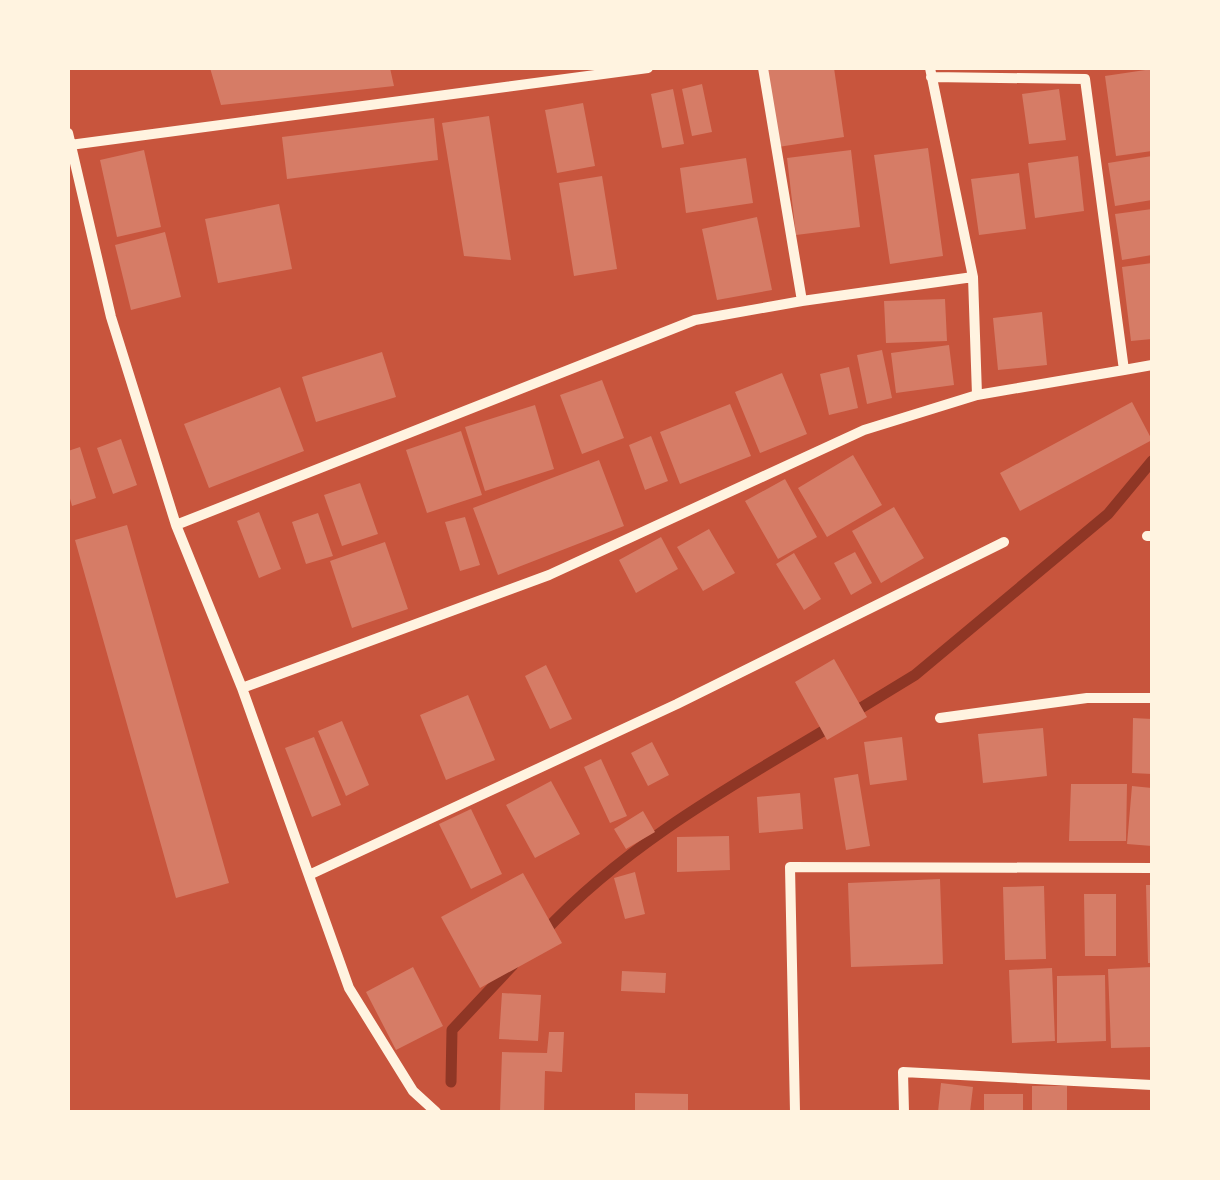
<svg xmlns="http://www.w3.org/2000/svg" width="1220" height="1180" viewBox="0 0 1220 1180" font-family="'Alegreya Sans',sans-serif">
  <style>
    .lines { fill: none; stroke-linecap: round; stroke-linejoin: round }
    .stream { stroke: #8f3625; stroke-width: 11 }
    .building { fill: #d67c66 }
    .minor { stroke: #fff3e0; stroke-width: 10 }
  </style>
  <rect width="100%" height="100%" fill="#c8553d"/>
  <g class="lines">
    <path class="stream" d="M851 714 915 675 1108 514 1152 461
      M543 933C626 844 731 786 835 724
      M451 1082 452 1030 513 965"/>
  </g>
  <path class="building" d="M210 68H390L394 86 221 105Z
    M766 68H834L844 137 778 147Z
    M1152 69V151L1116 156 1105 76Z
    M702 84 712 132 692 136 682 89Z
    M673 89 684 144 662 148 651 94Z
    M1059 89 1066 140 1029 144 1022 94Z
    M583 103 595 166 557 173 545 110Z
    M489 116 511 260 464 256 442 123Z
    M434 118 438 160 287 179 282 137Z
    M928 148 943 256 890 264 874 155Z
    M144 150 161 227 117 237 100 160Z
    M851 150 860 227 796 235 787 158Z
    M1078 156 1084 211 1035 218 1028 163Z
    M1152 156V200L1115 206 1108 163Z
    M746 158 753 203 686 213 680 168Z
    M1019 173 1026 229 979 235 971 179Z
    M602 176 617 269 574 276 559 183Z
    M279 204 292 269 218 283 205 219Z
    M1152 209V255L1122 260 1115 214Z
    M757 217 772 290 717 300 702 229Z
    M165 232 181 297 131 310 115 245Z
    M1152 263V339L1131 341 1122 267Z
    M945 299 947 341 886 343 884 301Z
    M1042 312 1047 365 998 370 993 318Z
    M949 345 954 385 896 393 891 353Z
    M882 350 892 398 867 404 857 355Z
    M382 352 396 397 316 422 302 377Z
    M849 367 858 408 829 415 820 374Z
    M782 373 807 434 760 453 735 392Z
    M602 380 624 438 582 454 560 395Z
    M280 387 304 451 209 488 184 424Z
    M1132 402 1152 440 1020 511 1000 473Z
    M730 404 751 456 680 484 660 432Z
    M535 405 554 469 485 491 465 427Z
    M461 431 482 495 427 513 406 450Z
    M651 436 668 481 645 490 629 445Z
    M121 439 137 485 113 494 97 448Z
    M80 447 96 498 72 506 68 491V451Z
    M853 455 882 505 827 537 798 488Z
    M599 460 624 526 498 575 473 508Z
    M785 479 817 537 778 559 745 501Z
    M360 483 378 534 342 546 324 495Z
    M894 507 924 558 881 583 852 531Z
    M259 512 281 569 259 578 237 521Z
    M318 513 333 556 306 564 292 522Z
    M465 517 480 565 460 571 445 522Z
    M127 525 229 883 176 898 75 540Z
    M709 529 735 573 703 591 677 547Z
    M661 537 678 569 636 593 619 560Z
    M385 542 408 609 352 628 330 561Z
    M855 552 872 583 851 595 834 563Z
    M794 553 821 599 804 610 776 564Z
    M834 659 867 717 827 740 795 682Z
    M546 665 572 719 550 729 525 676Z
    M468 695 495 760 446 780 420 715Z
    M1133 718 1152 719V774L1132 773Z
    M342 721 369 785 346 796 318 731Z
    M1043 728 1047 776 983 783 978 734Z
    M314 737 341 805 312 817 285 748Z
    M902 737 907 780 870 785 864 742Z
    M652 742 669 775 648 786 631 753Z
    M601 759 627 816 610 823 584 767Z
    M858 774 870 846 846 850 834 778Z
    M551 781 580 834 535 858 506 805Z
    M1071 784H1127L1126 841H1069Z
    M1132 786 1152 788V846L1127 844Z
    M800 793 803 829 759 833 757 797Z
    M471 809 502 874 471 889 439 824Z
    M643 811 655 832 626 849 614 829Z
    M729 836 730 870 677 872V837Z
    M635 872 645 914 625 919 614 878Z
    M523 873 562 943 480 988 441 917Z
    M940 879 943 964 851 967 848 883Z
    M1146 885H1152V963H1148Z
    M1044 886 1046 959 1005 960 1003 887Z
    M1084 894H1116V956H1085Z
    M413 967 443 1026 396 1050 366 992Z
    M1152 967V1047L1111 1048 1108 969Z
    M1052 968 1055 1041 1012 1043 1009 970Z
    M622 971 666 973 665 993 621 991Z
    M1105 975 1106 1041 1057 1043V976Z
    M502 993 541 995 538 1041 499 1039Z
    M549 1032H564L562 1072 545 1071 544 1112H500L502 1052 547 1053Z
    M941 1083 973 1087 970 1112H938Z
    M1032 1086H1067V1112H1032Z
    M635 1093 688 1094V1112H635Z
    M984 1094H1023V1112H984Z"/>
  <g class="lines">
    <path class="minor" d="M763 68 802 301
      M930 68 973 277 977 395
      M68 133 111 317 176 525 242 688 349 988 413 1091 436 1112
      M70 145 648 68
      M1124 370 1152 365
      M176 525 695 320 802 301 973 277
      M1147 536H1152
      M242 688 549 575 864 430 977 395 1124 370 1085 79 931 77
      M940 718 1087 698H1152
      M309 875 677 704 1004 542
      M795 1112 790 867 1152 868
      M904 1112 903 1072 1152 1085"/>
  </g>
  <rect width="1220" height="1180" fill="none" stroke="#fff3e0" stroke-width="140"/>
</svg>
